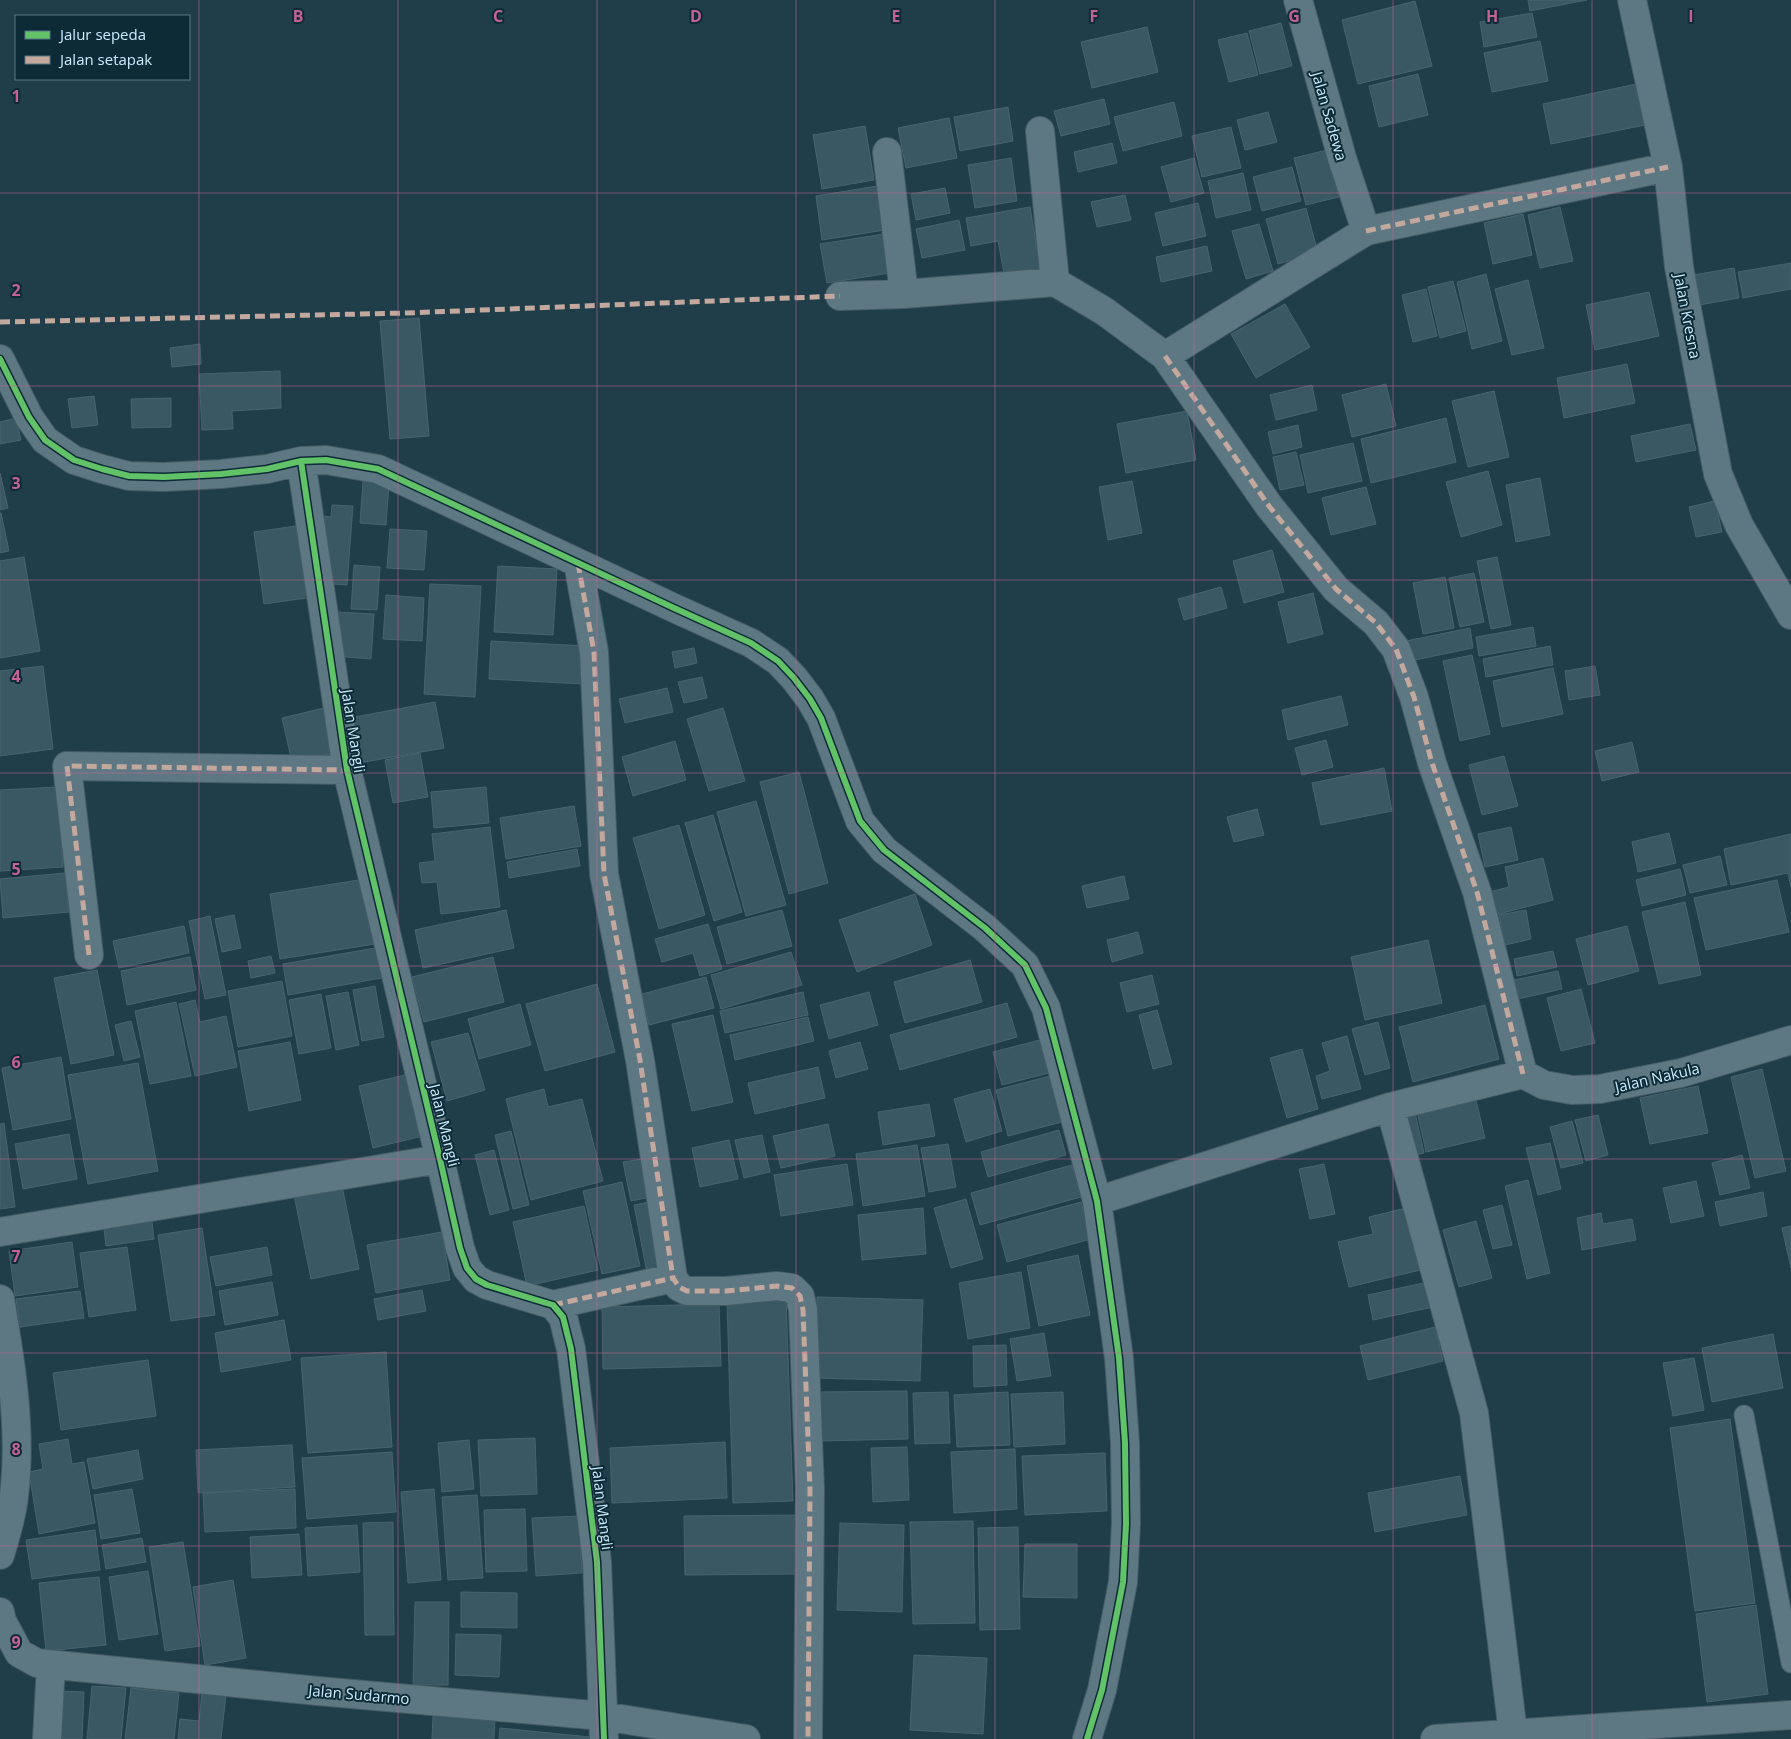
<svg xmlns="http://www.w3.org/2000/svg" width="1791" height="1739" viewBox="0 0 1791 1739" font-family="'Open Sans',sans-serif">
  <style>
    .building { fill: #3a5863; stroke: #48636f }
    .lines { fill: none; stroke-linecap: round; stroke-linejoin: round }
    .lane-casing { stroke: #445c66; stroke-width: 21 }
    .street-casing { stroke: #445c66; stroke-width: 30 }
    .lane { stroke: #5e7883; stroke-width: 19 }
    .street { stroke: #5e7883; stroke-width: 28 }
    .quiet { stroke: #c3a89e; stroke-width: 5; stroke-dasharray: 10 5; stroke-linecap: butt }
    .cycleway-casing { stroke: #0d2b37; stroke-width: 9 }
    .cycleway { stroke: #61c268; stroke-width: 6 }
    .grid { fill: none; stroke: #c56293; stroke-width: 1; stroke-opacity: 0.55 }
    .labels { text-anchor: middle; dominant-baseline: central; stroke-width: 4; stroke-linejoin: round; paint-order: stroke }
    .street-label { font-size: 15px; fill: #caebfc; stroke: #0d2b37 }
    .grid-label { font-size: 16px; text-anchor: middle; font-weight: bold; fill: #c56293; stroke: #0d2b37; stroke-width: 4; stroke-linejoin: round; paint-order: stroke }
  </style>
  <rect width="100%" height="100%" fill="#1f3e4a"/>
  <path class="building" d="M1528 0H1587L1530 11Z
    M1415 1 1432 66 1358 84 1342 20Z
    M1532 13 1537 37 1484 47 1480 22Z
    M1281 23 1292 66 1260 74 1249 31Z
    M1147 27 1158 72 1092 88 1081 42Z
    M1247 33 1258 75 1229 82 1218 40Z
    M1540 41 1548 81 1492 92 1484 53Z
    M1418 74 1428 115 1379 127 1369 86Z
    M1636 84 1645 125 1551 144 1543 104Z
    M1104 99 1110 124 1061 136 1054 111Z
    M1174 102 1182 136 1123 151 1114 117Z
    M1008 107 1013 141 960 151 954 117Z
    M1268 112 1277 142 1245 150 1237 120Z
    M949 118 957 158 906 168 898 128Z
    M865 126 874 180 822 189 813 135Z
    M1231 127 1241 168 1202 177 1192 136Z
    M1112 143 1117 163 1078 172 1074 152Z
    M1327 150 1339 197 1306 205 1294 158Z
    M1011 158 1017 201 975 208 968 165Z
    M1194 158 1204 193 1171 202 1161 167Z
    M1292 167 1301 201 1262 211 1253 177Z
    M1243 173 1251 210 1216 218 1208 181Z
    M877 186 885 230 822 240 816 196Z
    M945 188 950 213 916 220 911 194Z
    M1125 195 1131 220 1097 227 1091 202Z
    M1198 203 1206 236 1163 246 1155 213Z
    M1030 207 1041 272 1005 278 998 241 971 246 966 218Z
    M1560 207 1573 261 1540 268 1528 215Z
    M1306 208 1318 253 1278 264 1266 219Z
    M1523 214 1532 255 1493 264 1484 223Z
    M959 220 965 250 922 258 916 229Z
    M1259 224 1273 271 1246 279 1232 231Z
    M884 234 890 273 827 283 820 244Z
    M1207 246 1212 271 1161 282 1156 257Z
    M1791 263V289L1743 298 1738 272Z
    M1734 268 1739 298 1699 305 1693 275Z
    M1486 274 1502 341 1472 349 1457 282Z
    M1528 280 1544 348 1512 355 1495 289Z
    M1453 281 1466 331 1440 338 1428 287Z
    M1426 289 1437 336 1413 342 1402 295Z
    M1649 292 1659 336 1595 350 1586 305Z
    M1285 304 1310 347 1256 378 1231 334Z
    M419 318 429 436 390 439 380 321Z
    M200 344 201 364 172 367 170 348Z
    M1627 364 1635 403 1564 418 1557 378Z
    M280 371 281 408 232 411 233 429 202 430 199 374Z
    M1386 384 1396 426 1352 437 1342 395Z
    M1312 385 1317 410 1276 420 1270 395Z
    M1494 391 1509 457 1468 467 1452 401Z
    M94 396 98 425 72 428 68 399Z
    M171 398V427L132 428 131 399Z
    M1187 411 1196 460 1126 473 1117 424Z
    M16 418 21 440 0 444V422Z
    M1446 418 1456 462 1371 483 1361 439Z
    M1690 424 1696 450 1636 462 1631 436Z
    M1298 425 1302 447 1273 454 1268 432Z
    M1353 443 1362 481 1308 493 1300 455Z
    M1296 452 1304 485 1280 490 1273 457Z
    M1488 471 1502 525 1461 537 1446 482Z
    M0 473 8 508 0 510Z
    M1540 478 1550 535 1516 542 1506 485Z
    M363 481 389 483 386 525 360 523Z
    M1132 481 1142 533 1108 540 1099 487Z
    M1366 487 1376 524 1331 535 1322 498Z
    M1715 501 1722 532 1696 537 1689 507Z
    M332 505 353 506 347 585 321 583 325 516 331 517Z
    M0 513H1L9 551 0 553Z
    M303 525 313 597 264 604 254 532Z
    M390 529 427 531 424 570 387 568Z
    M1272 550 1284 592 1244 603 1233 561Z
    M24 557 40 651 0 658V561Z
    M1497 557 1511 625 1491 629 1477 561Z
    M354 565 380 567 377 610 351 609Z
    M498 566 557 569 553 635 494 632Z
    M1474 573 1484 622 1460 627 1449 578Z
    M1445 577 1454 628 1423 634 1413 583Z
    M430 584 481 586 475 697 424 694Z
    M1221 587 1227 608 1184 620 1178 599Z
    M1313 593 1323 634 1288 643 1278 602Z
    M386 595 424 598 422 641 383 639Z
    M337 612 374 614 371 659 334 656Z
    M1533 627 1536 646 1479 656 1476 637Z
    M1470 628 1473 648 1410 661 1406 641Z
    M491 641 586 646 583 684 489 679Z
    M1550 646 1553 665 1486 677 1483 659Z
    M694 648 697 663 675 668 672 652Z
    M1472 655 1490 734 1460 741 1443 661Z
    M43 666 53 749 0 756V671Z
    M1595 666 1600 695 1569 700 1565 671Z
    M1553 668 1563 714 1502 727 1493 681Z
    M702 677 707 698 684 703 678 682Z
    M667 688 673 712 625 723 619 699Z
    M1341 696 1348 725 1288 740 1282 710Z
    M435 702 444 748 353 764 344 719Z
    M324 708 334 753 292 762 282 718Z
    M723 708 745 781 709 791 687 719Z
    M1326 740 1333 767 1302 775 1295 748Z
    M675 741 686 780 633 796 622 757Z
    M1632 742 1639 772 1602 781 1595 751Z
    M420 753 428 797 393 803 385 760Z
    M1504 756 1518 806 1482 815 1469 765Z
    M1384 768 1392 811 1321 825 1312 783Z
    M799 772 828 883 789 894 760 782Z
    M58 787 63 867 0 871V790Z
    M486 787 489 823 434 828 431 792Z
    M756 801 786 905 746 916 717 812Z
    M574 806 581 846 506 859 500 818Z
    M1257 809 1264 835 1234 842 1227 817Z
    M713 815 742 912 714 921 685 823Z
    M679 825 705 915 659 929 633 838Z
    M490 827 500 907 441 914 437 882 422 883 419 863 435 861 432 834Z
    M1511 827 1518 860 1485 867 1478 834Z
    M1669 833 1676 863 1638 872 1632 842Z
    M1791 834V887L1788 873 1731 885 1724 849Z
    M577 849 580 866 509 878 507 862Z
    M1720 856 1727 885 1690 893 1683 865Z
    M1543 858 1553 900 1491 916 1485 893 1509 887 1505 867Z
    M1680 869 1686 895 1642 906 1636 880Z
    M65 873 69 912 3 918 0 879Z
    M1124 876 1129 899 1087 908 1082 886Z
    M365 879 375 944 280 959 270 894Z
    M1777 880 1789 932 1706 950 1694 898Z
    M915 894 932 945 857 972 839 920Z
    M1685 902 1701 975 1659 984 1642 912Z
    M506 910 514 948 423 968 415 930Z
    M782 910 792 946 727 964 717 927Z
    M1526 910 1531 939 1505 945 1499 915Z
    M234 915 241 948 222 952 215 919Z
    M210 916 226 995 205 999 189 921Z
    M708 924 722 969 700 976 693 953 662 962 655 939Z
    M184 926 189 953 119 968 113 941Z
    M1627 926 1639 971 1588 985 1576 939Z
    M1138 932 1143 953 1112 962 1107 940Z
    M1428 940 1442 1003 1365 1020 1351 957Z
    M381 947 387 977 288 995 283 964Z
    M1553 951 1557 967 1517 976 1514 959Z
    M791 952 802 985 721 1009 711 975Z
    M271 956 275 973 251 978 248 961Z
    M190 957 196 990 127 1005 121 971Z
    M493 957 504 1002 424 1022 412 977Z
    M970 960 982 1002 905 1023 894 982Z
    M97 970 114 1055 71 1064 54 978Z
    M1558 971 1562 989 1518 999 1514 980Z
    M1152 975 1159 1004 1127 1012 1120 983Z
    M706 977 714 1008 649 1025 642 994Z
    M282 981 292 1036 238 1047 228 991Z
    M597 984 615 1052 545 1071 526 1004Z
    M375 986 384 1037 362 1041 353 990Z
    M1581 989 1595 1043 1561 1051 1547 998Z
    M348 992 359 1045 336 1050 326 996Z
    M803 992 808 1015 725 1033 720 1011Z
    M869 992 878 1025 829 1039 820 1005Z
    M321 994 331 1048 299 1054 289 1000Z
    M195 1000 200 1022 226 1016 237 1067 195 1076 179 1004Z
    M176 1002 191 1076 150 1084 135 1011Z
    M1007 1003 1017 1037 900 1070 890 1035Z
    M520 1004 531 1045 479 1059 468 1019Z
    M1485 1005 1499 1059 1413 1082 1399 1027Z
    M1157 1010 1172 1064 1153 1069 1139 1015Z
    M713 1015 733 1102 692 1111 672 1024Z
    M808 1017 814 1041 735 1060 730 1035Z
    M131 1021 140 1057 124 1061 115 1025Z
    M1378 1022 1390 1068 1365 1075 1352 1029Z
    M468 1033 485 1090 447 1101 431 1042Z
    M1347 1036 1361 1089 1322 1099 1316 1076 1330 1071 1322 1043Z
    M1040 1040 1049 1073 1002 1085 993 1052Z
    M290 1042 301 1100 249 1111 238 1051Z
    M860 1042 868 1069 836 1078 829 1051Z
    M1302 1049 1318 1109 1287 1118 1270 1058Z
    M61 1057 71 1119 13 1130 2 1068Z
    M138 1063 158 1171 88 1184 68 1075Z
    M818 1067 825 1098 755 1114 748 1083Z
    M1762 1069 1786 1171 1755 1178 1731 1077Z
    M409 1074 423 1136 373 1148 359 1086Z
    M1050 1076 1062 1122 1008 1136 996 1090Z
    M1698 1086 1708 1133 1650 1144 1640 1098Z
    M544 1089 548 1107 582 1099 603 1181 531 1200 506 1099Z
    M990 1089 1002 1131 966 1142 954 1099Z
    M1474 1092 1485 1138 1426 1152 1416 1106Z
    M929 1104 935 1136 883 1145 878 1112Z
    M1414 1108 1424 1153 1405 1157 1396 1113Z
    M1598 1115 1608 1155 1586 1161 1575 1120Z
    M1572 1121 1583 1163 1561 1168 1550 1127Z
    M4 1123 15 1207 0 1209V1124Z
    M828 1124 835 1156 781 1168 773 1136Z
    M1059 1130 1066 1155 988 1177 981 1152Z
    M511 1131 529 1205 513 1209 495 1135Z
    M69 1134 77 1179 23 1189 15 1144Z
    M762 1135 770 1172 744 1178 735 1140Z
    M729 1140 738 1179 700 1187 692 1148Z
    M1550 1143 1561 1189 1538 1195 1526 1148Z
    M948 1144 956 1187 929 1192 921 1148Z
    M917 1145 925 1196 863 1206 856 1154Z
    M494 1150 509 1210 490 1215 475 1155Z
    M1742 1155 1750 1188 1720 1195 1712 1163Z
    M649 1158 656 1196 631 1201 623 1162Z
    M847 1164 853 1205 781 1216 774 1175Z
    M1324 1164 1335 1214 1310 1219 1299 1169Z
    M1072 1165 1081 1197 980 1225 971 1193Z
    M1528 1180 1550 1273 1527 1279 1505 1186Z
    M1696 1181 1704 1216 1671 1223 1663 1188Z
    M622 1182 640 1266 602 1274 583 1191Z
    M342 1186 359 1269 311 1279 294 1195Z
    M1763 1192 1767 1216 1720 1226 1715 1202Z
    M966 1199 983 1259 951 1268 934 1208Z
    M654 1201 668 1274 648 1278 634 1205Z
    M1081 1202 1091 1239 1007 1262 997 1225Z
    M1502 1205 1512 1245 1493 1249 1483 1210Z
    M584 1206 598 1270 527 1286 513 1222Z
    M1414 1206 1429 1268 1349 1287 1338 1242 1373 1234 1369 1217Z
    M923 1208 926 1254 862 1260 858 1215Z
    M151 1213 154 1239 106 1246 103 1220Z
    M1601 1213 1603 1224 1632 1219 1636 1240 1582 1250 1577 1218Z
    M1476 1221 1492 1278 1459 1287 1443 1230Z
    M1791 1226V1268L1782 1228Z
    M202 1228 215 1315 171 1321 158 1235Z
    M442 1232 450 1280 376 1293 367 1245Z
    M72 1242 78 1287 15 1296 9 1251Z
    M127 1247 136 1310 89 1317 80 1253Z
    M267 1247 272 1275 216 1286 210 1257Z
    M1078 1255 1090 1315 1039 1326 1027 1266Z
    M1021 1272 1030 1328 968 1339 959 1283Z
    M272 1282 278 1315 225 1325 219 1291Z
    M1428 1282 1433 1307 1373 1320 1368 1295Z
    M422 1290 426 1311 378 1320 374 1299Z
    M80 1291 84 1318 20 1327 16 1299Z
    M817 1297 923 1300 920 1381 815 1378Z
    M786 1298 793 1501 733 1503 727 1301Z
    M719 1304 721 1366 603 1369 602 1307Z
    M284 1320 291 1360 221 1372 215 1333Z
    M1435 1327 1443 1361 1368 1380 1360 1346Z
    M1044 1333 1051 1376 1017 1381 1010 1339Z
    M1773 1334 1783 1388 1712 1402 1702 1348Z
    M1006 1345 1007 1385 974 1387 973 1346Z
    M386 1352 392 1447 308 1453 301 1358Z
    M1694 1358 1704 1410 1673 1416 1663 1363Z
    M148 1360 156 1416 61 1430 53 1373Z
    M907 1391 908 1439 819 1441 818 1392Z
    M948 1392 950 1443 915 1444 913 1393Z
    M1008 1392 1010 1445 957 1447 954 1395Z
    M1063 1392 1065 1444 1014 1447 1011 1394Z
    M1730 1419 1755 1603 1695 1611 1670 1428Z
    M535 1438 537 1494 481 1496 478 1440Z
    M68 1439 72 1464 84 1462 95 1523 39 1534 29 1472 43 1469 39 1444Z
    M469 1440 474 1489 442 1492 438 1443Z
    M725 1442 727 1498 612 1503 610 1448Z
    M292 1445 295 1487 198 1493 196 1450Z
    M907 1447 909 1500 873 1502 871 1448Z
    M1015 1449 1017 1509 954 1513 951 1452Z
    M138 1450 143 1479 93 1489 87 1459Z
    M392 1452 396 1512 307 1519 302 1458Z
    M1105 1453 1107 1511 1025 1515 1022 1456Z
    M1460 1476 1467 1515 1375 1532 1368 1493Z
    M132 1489 140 1533 101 1539 94 1495Z
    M295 1489 296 1528 205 1532 203 1493Z
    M434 1489 441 1580 408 1583 401 1492Z
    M477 1495 483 1578 448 1580 442 1497Z
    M525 1509 527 1571 486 1572 484 1510Z
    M801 1515V1574L685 1575 684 1516Z
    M579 1516 582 1573 536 1576 532 1518Z
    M973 1521 975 1623 913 1624 910 1522Z
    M393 1522 394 1635H365L363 1523Z
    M840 1523 904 1525 902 1612 837 1610Z
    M357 1525 360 1572 308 1576 305 1528Z
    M1018 1527 1020 1629 980 1630 978 1528Z
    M95 1530 100 1570 32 1579 26 1540Z
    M299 1534 302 1575 252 1578 250 1537Z
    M142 1538 146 1562 106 1569 102 1545Z
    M183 1542 200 1646 165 1651 149 1547Z
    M1025 1544H1077V1598L1023 1597Z
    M148 1571 158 1634 119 1640 109 1577Z
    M99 1577 106 1645 46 1651 39 1583Z
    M233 1580 246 1658 205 1665 193 1587Z
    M461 1592 517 1593V1628L461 1627Z
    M415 1602H449L448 1685H413Z
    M1756 1605 1768 1694 1707 1702 1696 1614Z
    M456 1634 501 1635 499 1677 455 1675Z
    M914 1655 987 1658 983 1734 910 1730Z
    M92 1686 126 1688 121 1739H87Z
    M131 1688 179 1693 174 1739H125Z
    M56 1691 84 1692 82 1739H55Z
    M202 1693 226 1695 221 1739H178L180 1719 199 1721Z
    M433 1716 495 1718 494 1739H432Z
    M500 1728 590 1737 589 1739H499Z"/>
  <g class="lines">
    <g class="lane-casing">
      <path id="lane" d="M1744 1415 1791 1663"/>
    </g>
    <g class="street-casing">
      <path id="street" d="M1298 0 1342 158 1366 231
        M1632 0 1668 167 1679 267 1718 474 1739 525 1791 615
        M1040 131 1055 282
        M887 152 904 294
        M840 296 904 294 1055 282 1104 311 1165 356 1269 506 1336 589 1376 623 1396 649 1414 697 1432 763 1477 892 1523 1074
        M1165 356 1366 231 1668 167
        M0 359 29 417 45 440 74 460 102 469 129 476 164 477 221 474 267 469 301 461 326 460 378 469 674 608 751 643 778 661 794 678 810 699 821 718 860 821 884 850 985 928 1025 965 1046 1008 1097 1201 1119 1358 1125 1443 1126 1524 1123 1582 1102 1690 1087 1739
        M301 461 347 770 440 1159 460 1248 467 1268 476 1279 487 1285 553 1305 563 1317 571 1349 597 1562 604 1739
        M578 563 594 652 604 874 640 1060 673 1278 679 1287 687 1291H726L777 1286 792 1288 800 1296 803 1310 810 1490 808 1739
        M89 955 67 766 347 770
        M1523 1074 1544 1085 1572 1090 1600 1089 1681 1073 1791 1040
        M1390 1107 1474 1413 1513 1733
        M1097 1201 1390 1107 1523 1074
        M0 1232 440 1159
        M0 1299C11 1363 22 1430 14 1496 12 1516 6 1535 0 1555
        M553 1305 673 1278
        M0 1612 2 1621 19 1653 37 1663 318 1691 603 1716 746 1739
        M47 1739 51 1665
        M1435 1739 1791 1715"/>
    </g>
    <use href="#lane" class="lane"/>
    <use href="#street" class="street"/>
    <path class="quiet" d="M1366 231 1668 167
      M0 322 406 313 840 296
      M1165 356 1269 506 1336 589 1376 623 1396 649 1414 697 1432 763 1477 892 1523 1074
      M578 563 594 652 604 874 640 1060 673 1278 679 1287 687 1291H726L777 1286 792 1288 800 1296 803 1310 810 1490 808 1739
      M89 955 67 766 347 770
      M553 1305 673 1278"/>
    <g class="cycleway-casing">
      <path id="cycleway" d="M0 359 29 417 45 440 74 460 102 469 129 476 164 477 221 474 267 469 301 461 326 460 378 469 674 608 751 643 778 661 794 678 810 699 821 718 860 821 884 850 985 928 1025 965 1046 1008 1097 1201 1119 1358 1125 1443 1126 1524 1123 1582 1102 1690 1087 1739
        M301 461 347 770 440 1159 460 1248 467 1268 476 1279 487 1285 553 1305 563 1317 571 1349 597 1562 604 1739"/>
    </g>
    <use href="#cycleway" class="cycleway"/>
  </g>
  <path class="grid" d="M199 0V1739M398 0V1739M597 0V1739M796 0V1739M995 0V1739M1194 0V1739M1393 0V1739M1592 0V1739M0 193H1791M0 386H1791M0 580H1791M0 773H1791M0 966H1791M0 1159H1791M0 1353H1791M0 1546H1791"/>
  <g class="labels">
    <g class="street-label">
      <text transform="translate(1330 116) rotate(74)">Jalan Sadewa</text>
      <text transform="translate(1688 316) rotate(79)">Jalan Kresna</text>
      <text transform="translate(354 731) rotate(81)">Jalan Mangli</text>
      <text transform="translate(1657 1077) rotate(-13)">Jalan Nakula</text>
      <text transform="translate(445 1125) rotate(76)">Jalan Mangli</text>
      <text transform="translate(603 1508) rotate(83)">Jalan Mangli</text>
      <text transform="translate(359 1694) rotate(5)">Jalan Sudarmo</text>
    </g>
  </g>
  <g class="grid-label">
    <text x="298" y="22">B</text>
    <text x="498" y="22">C</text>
    <text x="696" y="22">D</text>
    <text x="896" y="22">E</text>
    <text x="1094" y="22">F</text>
    <text x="1294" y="22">G</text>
    <text x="1492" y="22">H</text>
    <text x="1691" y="22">I</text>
    <text x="16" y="102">1</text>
    <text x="16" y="296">2</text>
    <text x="16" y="489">3</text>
    <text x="16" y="682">4</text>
    <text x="16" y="875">5</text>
    <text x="16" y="1068">6</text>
    <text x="16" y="1262">7</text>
    <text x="16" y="1455">8</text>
    <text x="16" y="1648">9</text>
  </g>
  <rect x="15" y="15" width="175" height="65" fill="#0d2b37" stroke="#597886"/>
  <rect x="25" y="31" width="25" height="8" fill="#61c268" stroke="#597886"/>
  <text x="60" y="40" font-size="15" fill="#caebfc">Jalur sepeda</text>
  <rect x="25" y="56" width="25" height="8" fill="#c3a89e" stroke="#597886"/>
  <text x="60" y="65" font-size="15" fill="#caebfc">Jalan setapak</text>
</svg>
